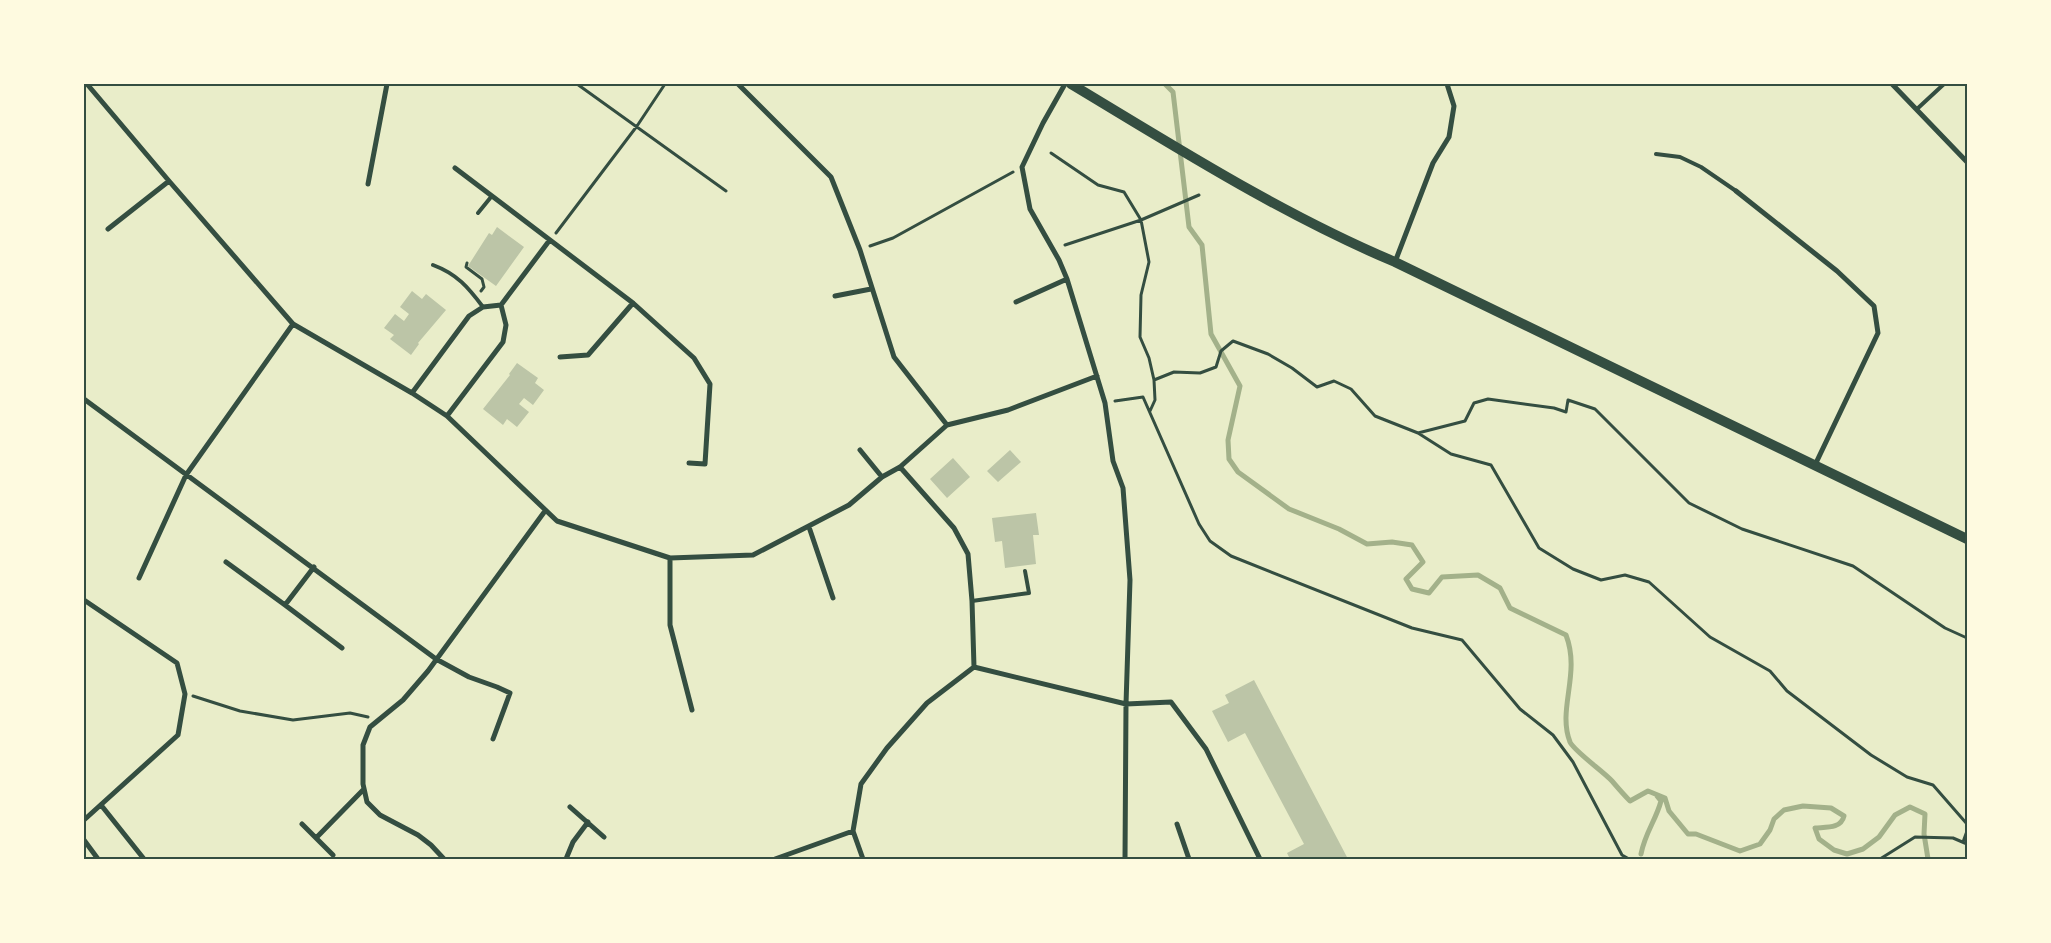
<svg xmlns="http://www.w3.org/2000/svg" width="2051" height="943" viewBox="0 0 2051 943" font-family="Raleway,sans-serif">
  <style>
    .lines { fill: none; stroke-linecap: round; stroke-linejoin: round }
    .stream { stroke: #a3b18a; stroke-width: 5 }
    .building { fill: #bcc5a7 }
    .path { stroke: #344e41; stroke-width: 3 }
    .service { stroke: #344e41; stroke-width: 4 }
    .minor { stroke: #344e41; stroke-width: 5 }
    .secondary { stroke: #344e41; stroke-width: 10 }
    .neatline { fill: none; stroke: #344e41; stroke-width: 2 }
  </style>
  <rect width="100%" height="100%" fill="#e9edc9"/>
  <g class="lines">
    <path class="stream" d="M1165 84 1173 92 1189 227 1202 245 1211 334 1240 386 1228 440 1229 459 1238 472 1289 509 1339 529 1367 544 1392 542 1412 545 1423 562 1406 579 1412 589 1429 593 1442 577 1478 575 1500 588 1510 608 1566 635C1581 674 1557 709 1570 742 1574 751 1604 772 1612 781 1618 788 1624 795 1630 801L1648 791 1665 798 1669 811 1688 834H1696L1740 851 1760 844 1770 830 1774 819 1784 810 1803 806 1831 808 1844 816C1841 829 1826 827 1815 828L1819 839 1834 850 1847 854 1863 849 1879 837 1895 815 1910 807 1925 814 1924 834 1928 859
      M1641 854C1645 833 1656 820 1661 801L1657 796"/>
  </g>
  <path class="building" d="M497 227 524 247 496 286 468 266 489 233 492 235Z
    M412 291 422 299 426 294 446 310 418 343 419 344 411 355 390 339 394 335 384 328 395 314 404 321 409 314 400 307Z
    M517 363 538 378 535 383 544 390 533 405 524 398 519 404 529 412 517 427 507 419 503 425 483 409 510 375 509 374Z
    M1010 450 1021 462 998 482 987 471Z
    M953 458 970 477 947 498 930 479Z
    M1036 513 1039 535H1033L1036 564 1005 568 1002 541 995 542 992 518Z
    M1254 680 1348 859H1290L1287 853 1304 844 1245 733 1228 742 1212 711 1229 703 1225 695Z"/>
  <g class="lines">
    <path class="path" d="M577 84 726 191
      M1051 153 1098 185 1124 192 1141 220 1149 262 1141 295 1140 337 1149 358 1154 380
      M556 233 637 126 665 84
      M1065 245 1141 220 1199 195
      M870 246 893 238 1013 172
      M467 263 466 267 482 279 484 287 481 291
      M1115 401 1143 397 1199 524 1210 541 1231 556 1412 628 1462 640 1520 709 1553 735 1573 762 1622 855 1629 859
      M1150 411 1155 400 1154 380 1174 372 1200 373 1216 367 1221 351 1233 341 1268 354 1292 368 1317 387 1334 381 1351 389 1375 416 1418 433 1451 454 1491 465 1539 548 1573 569 1601 580 1625 575 1649 582 1710 637 1770 671 1787 691 1871 755 1907 777 1933 785 1967 824
      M1418 433 1465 421 1474 403 1488 399 1554 408 1566 412 1568 400 1595 409 1689 503 1742 529 1853 566 1945 628 1967 638
      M193 696 240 711 293 720 350 713 368 717
      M1963 842 1967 831
      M1880 859 1915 837 1953 838 1967 844"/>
    <path class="service" d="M1917 109 1944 84
      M1656 154 1680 157 1701 167 1736 191
      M478 213 491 197
      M433 265C457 274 468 287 483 307
      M972 601 1029 593 1025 571"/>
    <path class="minor" d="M87 84 169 181 293 324 412 393 447 416 557 521 670 558 753 555 849 505 882 477 900 467 947 425 1008 410 1097 376
      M738 84 831 177 860 250 894 357 947 425
      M1065 84 1043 123 1022 167 1030 209 1059 260 1067 279 1105 403 1113 461 1123 488 1130 580 1126 704 1125 859
      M1892 84 1967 162
      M455 168 633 303 694 358 710 384 705 464 689 463
      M368 184 387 84
      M1736 191 1837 271 1874 306 1878 333 1815 465
      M108 229 169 181
      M1395 262 1433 163 1449 137 1454 106 1447 84
      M835 296 871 289
      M1016 302 1067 279
      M560 357 588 355 633 303
      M412 393 469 316 483 307 501 305 549 241
      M84 399 436 659 469 677 497 687 510 693 493 739
      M447 416 503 342 506 325 501 305
      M860 450 882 477
      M900 467 954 528 968 554 972 601 974 667
      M809 527 833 598
      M670 558V625L692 710
      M226 562 285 605 314 567
      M139 578 186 475 293 324
      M84 600 177 663 185 694 178 735 84 820
      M285 605 342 648
      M101 805 144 859
      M570 807 604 837
      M302 824 333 855
      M1177 824 1189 859
      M316 838 364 789
      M84 840 98 859
      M444 859 431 845 418 835 380 815 367 802 363 784V745L370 727 403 700 428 671 545 511
      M566 859 573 842 588 822
      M775 859 853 831
      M863 859 853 831 861 784 887 748 927 703 974 667 1126 704 1171 702 1206 749 1260 859"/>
    <path class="secondary" d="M1071 84C1176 147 1281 214 1395 262L1967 539"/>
  </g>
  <rect width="2051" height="943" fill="none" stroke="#fefae0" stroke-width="170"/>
  <rect x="85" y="85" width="1881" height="773" class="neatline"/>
</svg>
